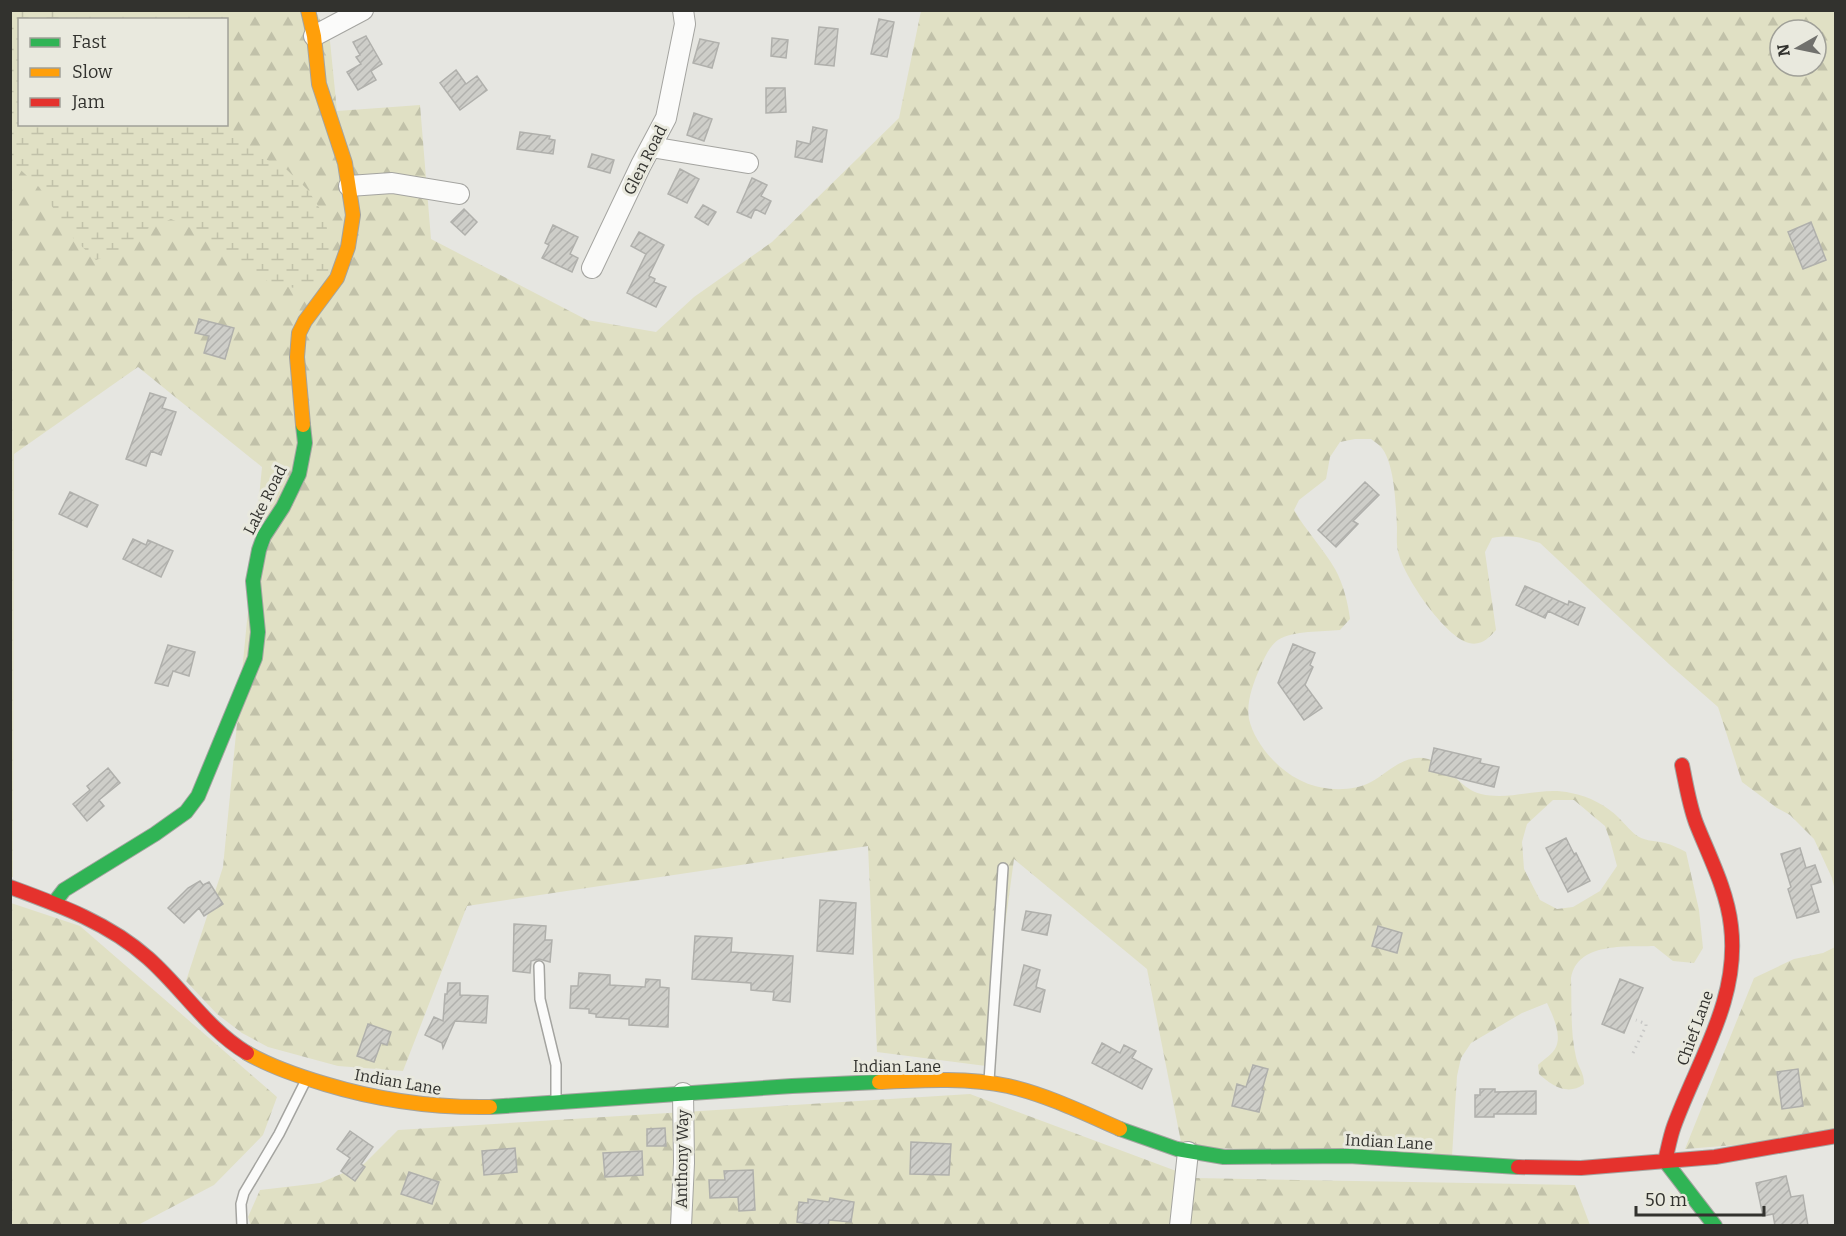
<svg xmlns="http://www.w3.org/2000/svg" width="1846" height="1236" viewBox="0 0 1846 1236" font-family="Bitter,serif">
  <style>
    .forest { fill: url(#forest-firs); fill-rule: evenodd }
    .wetland { fill: url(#wetland-marsh) }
    .building { fill: url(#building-hatch); stroke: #b0b0ac; stroke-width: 1.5 }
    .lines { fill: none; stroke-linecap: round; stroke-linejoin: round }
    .lane-casing { stroke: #a4a4a0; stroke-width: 12 }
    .street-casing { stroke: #a4a4a0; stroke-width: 22 }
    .fast-casing { stroke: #a4a4a0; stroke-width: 16 }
    .slow-casing { stroke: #a4a4a0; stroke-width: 16 }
    .jam-casing { stroke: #a4a4a0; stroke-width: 16 }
    .path { stroke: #c7c7c6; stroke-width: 3; stroke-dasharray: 1.5 4.5; stroke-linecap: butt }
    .lane { stroke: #fbfbfa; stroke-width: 9 }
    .street { stroke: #fbfbfa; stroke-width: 20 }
    .fast { stroke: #30b455; stroke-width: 14 }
    .slow { stroke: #ff9f0a; stroke-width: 14 }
    .jam { stroke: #e5322d; stroke-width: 14 }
    .labels { text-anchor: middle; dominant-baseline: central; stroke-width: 6; stroke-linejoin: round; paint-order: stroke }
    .street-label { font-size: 16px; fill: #32322e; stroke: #e9e9de }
  </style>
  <defs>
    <pattern id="forest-firs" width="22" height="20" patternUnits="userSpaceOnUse" patternTransform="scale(1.5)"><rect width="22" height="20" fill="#e0e0c4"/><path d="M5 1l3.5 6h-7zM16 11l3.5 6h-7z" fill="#c1c1a9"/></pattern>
    <pattern id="wetland-marsh" width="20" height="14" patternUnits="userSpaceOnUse" patternTransform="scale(1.5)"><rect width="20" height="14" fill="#e0e0c4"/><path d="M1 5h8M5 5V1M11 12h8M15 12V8" fill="none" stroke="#c1c1a9"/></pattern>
    <pattern id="building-hatch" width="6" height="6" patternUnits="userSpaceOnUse" patternTransform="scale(1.5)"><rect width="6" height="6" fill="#cecec9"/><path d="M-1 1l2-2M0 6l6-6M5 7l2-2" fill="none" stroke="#b1b1ad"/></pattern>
  </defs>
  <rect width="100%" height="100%" fill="#e6e6e1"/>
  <path class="forest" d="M10 11H316L330 41 337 111 420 105 431 239 587 320 656 332 694 297 772 242 899 118 921 11H1835V891L1832 878 1814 839 1790 815 1777 808 1742 782 1718 707 1670 665 1540 543C1521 537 1511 535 1492 538L1485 552 1496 630C1489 638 1481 646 1469 643 1445 637 1405 578 1399 555 1396 547 1397 537 1397 528 1396 507 1395 463 1381 447 1378 444 1374 441 1371 439H1355L1340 442 1330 457 1326 479 1299 500 1294 510C1306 531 1323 548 1335 569 1343 583 1348 603 1350 619L1340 630C1322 632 1294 630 1278 640 1269 646 1263 661 1259 670 1253 684 1246 703 1249 719 1255 745 1280 772 1304 782 1323 791 1352 792 1371 782 1389 772 1405 753 1428 759 1449 765 1460 789 1481 794 1512 801 1541 786 1571 793 1589 796 1607 806 1619 818 1625 824 1632 833 1639 837 1646 841 1657 841 1665 843 1673 845 1680 849 1686 852L1699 910 1703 948 1694 963 1673 961 1654 946C1626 947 1577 942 1571 978 1572 1004 1570 1032 1576 1057 1578 1068 1584 1071 1584 1084 1568 1096 1552 1086 1539 1074L1538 1065C1544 1059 1553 1054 1556 1047 1562 1034 1552 1014 1547 1003L1522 1013 1471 1043 1461 1058 1457 1076 1452 1156 1182 1147 1147 969 1014 859 986 1066 877 1052 868 846 467 906 403 1071 338 1066 268 1047 242 1033 217 1014 186 981 223 867 262 467 138 367 14 454 13 877H11ZM20 20H226V124H20ZM1780 30H1816V66H1780ZM1553 800H1574L1605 826 1610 840 1617 866 1600 891 1573 907 1557 909 1540 900 1524 869 1522 842 1527 824Z
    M11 903 80 926 277 1097 263 1135 214 1185 138 1225 11 1226Z
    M1835 947V1137L1685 1149 1754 978 1794 959 1823 953Z
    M970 1094 1195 1178 1575 1185 1590 1225 251 1226 248 1217 260 1190 320 1183 364 1164 398 1130Z"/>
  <path class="wetland" d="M10 11H68L79 19 20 20V124L220 125 261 157 286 169 308 190 325 217 330 248 328 276 303 289 273 285 198 231 171 219 145 230 126 249 96 260 74 239 39 187 11 161Z"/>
  <path class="building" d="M879 19 894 22 887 57 871 54Z
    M819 27 838 29 834 66 815 64Z
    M366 36 382 64 371 71 376 80 358 90 347 72 361 64 356 57 360 55 353 42Z
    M772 38 788 40 786 58 771 56Z
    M700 39 719 43 712 68 693 63Z
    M456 70 466 84 477 76 487 90 460 110 440 83Z
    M766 88H785L786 112 766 113Z
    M694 113 712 119 704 141 687 135Z
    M813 127 827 130 822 162 795 157 797 141 810 144Z
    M520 132 550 136 549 139 555 140 553 154 517 149Z
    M592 154 614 160 610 173 588 167Z
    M680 169 699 179 687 203 668 194Z
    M752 178 767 185 761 196 771 201 765 214 755 209 751 218 737 212Z
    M703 205 716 212 708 225 695 217Z
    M464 209 477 222 465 235 451 222Z
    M1811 222 1826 260 1803 269 1788 232Z
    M553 225 578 237 570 254 578 258 572 272 542 258 549 245 545 243Z
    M639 232 664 245 649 276 655 279 654 282 666 287 656 307 627 293 646 254 631 246Z
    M199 319 234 328 225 359 204 353 209 336 195 333Z
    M150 393 166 398 162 408 176 412 161 455 151 451 146 466 126 459Z
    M1365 482 1379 495 1353 521 1358 524 1336 547 1318 530Z
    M70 492 98 505 87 527 59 514Z
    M133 539 146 545 148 540 173 551 161 577 123 559Z
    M1525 586 1568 605 1569 601 1585 608 1578 625 1548 611 1545 618 1516 605Z
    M1293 644 1315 653 1310 665 1313 667 1305 685 1322 708 1304 720 1278 683Z
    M168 645 195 652 189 676 173 671 168 686 155 683Z
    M1434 748 1481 759 1480 763 1499 767 1494 787 1429 771Z
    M108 768 120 783 99 800 104 806 87 821 73 804 90 790 87 786Z
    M1566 838 1574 854 1576 853 1590 881 1568 892 1546 848Z
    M1800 848 1806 868 1815 865 1821 882 1811 885 1819 912 1797 918 1788 889 1791 887 1781 854Z
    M200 881 203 885 209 882 223 904 204 916 199 908 184 923 168 908 188 888Z
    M820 900 856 903 853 954 817 951Z
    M1026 911 1051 915 1047 935 1022 930Z
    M514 924 546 926 545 940H552L550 962 539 959 531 961 530 973 513 971Z
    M1378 926 1402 933 1397 953 1372 946Z
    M695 936 732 938 731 952 793 956 790 1002 773 1000 774 992 751 990V983L692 979Z
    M1024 965 1040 970 1036 987 1045 990 1040 1012 1014 1005Z
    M579 973 610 975V985L645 987 646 979 660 980V987L669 988 668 1027 629 1025V1019L596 1017V1014L589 1013V1009L570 1008 571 986H578Z
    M1620 979 1643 988 1624 1033 1602 1024Z
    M448 983H460V995L488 996 486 1023 455 1021 443 1048 442 1043 425 1035 434 1017 443 1021 445 994H447Z
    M368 1024 391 1032 387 1045 381 1043 374 1062 357 1056Z
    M1102 1043 1120 1053 1124 1045 1136 1051 1132 1058 1152 1069 1142 1089 1092 1063Z
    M1253 1065 1268 1069 1262 1090 1264 1091 1259 1112 1232 1106 1237 1084 1246 1087Z
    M1798 1069 1803 1106 1782 1109 1777 1072Z
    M1480 1089H1495V1092L1536 1091V1114H1494V1117H1475V1095H1480Z
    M665 1128 666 1146H647V1129Z
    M350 1131 373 1147 361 1164 365 1167 355 1181 341 1171 350 1158 337 1149Z
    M911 1142 951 1144 949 1175 910 1174Z
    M515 1148 517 1172 484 1175 482 1151Z
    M642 1151 643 1175 605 1177 603 1153Z
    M753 1170 755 1210 739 1211 738 1197 710 1198 709 1180H725L724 1171Z
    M409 1172 439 1182 432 1204 401 1194Z
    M1786 1176 1791 1197 1803 1195 1808 1226H1775L1773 1214 1763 1216 1756 1183Z
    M830 1198 854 1202 851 1222 829 1220 828 1226H822L797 1222 799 1202 808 1203V1199L829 1202Z"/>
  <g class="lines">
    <g class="lane-casing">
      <path id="lane" d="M539 966 540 999 556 1065V1100
        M989 1081 1003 868
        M242 1226 241 1204 244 1193 279 1134 305 1082"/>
    </g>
    <g class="street-casing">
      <path id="street" d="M314 36 363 10
        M651 147 748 163
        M349 186 392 183 459 194
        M592 268 641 165 666 118 685 24 683 10
        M681 1226 684 1163 683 1093
        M1180 1226 1188 1152"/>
    </g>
    <g class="fast-casing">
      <path id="fast" d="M54 903 64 890 155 834 186 812 198 796 255 658 258 632 253 581 259 550 264 536 283 507 299 474 305 443 303 425
        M490 1107 792 1086 879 1082
        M1120 1129 1177 1149 1224 1157 1349 1156 1518 1167
        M1665 1161 1715 1226"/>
    </g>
    <g class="slow-casing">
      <path id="slow" d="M303 425 297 357 299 333 305 321 337 278 348 247 353 215 345 163 319 84 314 36 308 10
        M247 1053C271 1067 298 1076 325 1084 381 1101 432 1108 490 1107
        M879 1082C920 1080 968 1077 1008 1086 1047 1095 1084 1113 1120 1129"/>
    </g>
    <g class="jam-casing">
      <path id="jam" d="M10 887C59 905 109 923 148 958 183 989 207 1029 247 1053
        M1665 1161C1668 1149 1670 1137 1674 1126 1698 1060 1740 999 1731 926 1727 890 1709 856 1696 823 1689 804 1686 784 1682 765
        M1518 1167 1581 1168 1715 1157 1836 1136"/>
    </g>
    <path class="path" d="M1633 1053 1646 1026V1024L1636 1020"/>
    <use href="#lane" class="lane"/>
    <use href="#street" class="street"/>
    <use href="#fast" class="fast"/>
    <use href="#slow" class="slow"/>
    <use href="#jam" class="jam"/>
  </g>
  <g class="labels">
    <g class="street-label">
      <text transform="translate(645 160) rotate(-63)">Glen Road</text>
      <text transform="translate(265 500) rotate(-63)">Lake Road</text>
      <text transform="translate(1695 1028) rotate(-70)">Chief Lane</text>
      <text x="897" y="1066">Indian Lane</text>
      <text transform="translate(398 1082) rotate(10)">Indian Lane</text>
      <text transform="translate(1389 1142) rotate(3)">Indian Lane</text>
      <text transform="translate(682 1159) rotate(-89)">Anthony Way</text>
    </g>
  </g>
  <rect width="1846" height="1236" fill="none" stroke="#32322e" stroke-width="24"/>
  <rect x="18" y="18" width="210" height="108" fill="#e9e9de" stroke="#a0a098" stroke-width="1.5"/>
  <rect x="30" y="38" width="30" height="9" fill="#30b455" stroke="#a0a098" stroke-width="1.5"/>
  <text x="72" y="48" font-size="18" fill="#32322e">Fast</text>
  <rect x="30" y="68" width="30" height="9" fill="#ff9f0a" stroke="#a0a098" stroke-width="1.5"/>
  <text x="72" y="78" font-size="18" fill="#32322e">Slow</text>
  <rect x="30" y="98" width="30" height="9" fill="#e5322d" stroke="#a0a098" stroke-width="1.5"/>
  <text x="72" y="108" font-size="18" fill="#32322e">Jam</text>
  <g transform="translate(1798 48) rotate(261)"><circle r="28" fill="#e9e9de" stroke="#a0a098" stroke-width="1.5"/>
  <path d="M0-4.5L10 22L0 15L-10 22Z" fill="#71716d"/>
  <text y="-9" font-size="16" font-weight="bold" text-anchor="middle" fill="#32322e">N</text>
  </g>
  <path d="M1636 1206v9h128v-9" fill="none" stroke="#32322e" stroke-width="3"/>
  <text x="1645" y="1206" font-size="18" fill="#32322e" stroke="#e9e9de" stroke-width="4.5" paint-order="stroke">50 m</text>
</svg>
